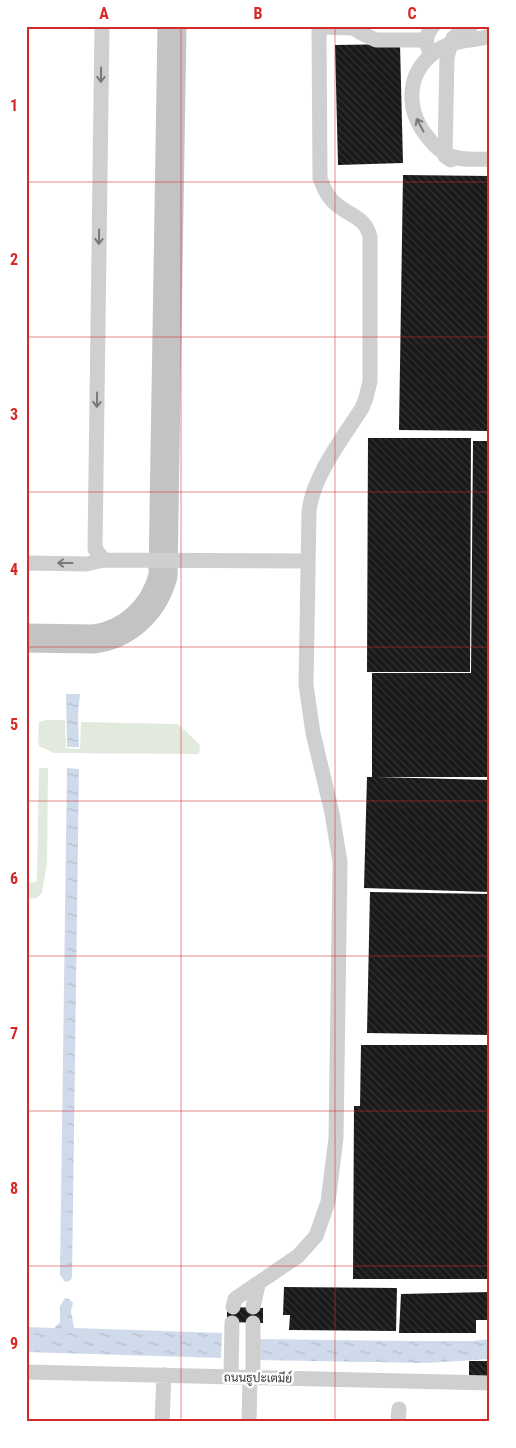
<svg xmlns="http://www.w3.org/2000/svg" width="516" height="1448" viewBox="0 0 516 1448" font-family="'Roboto Condensed',Sarabun,sans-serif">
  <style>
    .green { fill: #e2eade }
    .water { fill: url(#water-ripples) }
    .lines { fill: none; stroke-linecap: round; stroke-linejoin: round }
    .taxiway { stroke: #c3c3c3; stroke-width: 29 }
    .building { fill: url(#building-back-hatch) }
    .minor { stroke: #cfcfcf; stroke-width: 15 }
    .minor-bridge { stroke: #cfcfcf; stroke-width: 15 }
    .oneway { stroke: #797979 }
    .grid { fill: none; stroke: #d62828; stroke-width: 1; stroke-opacity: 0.55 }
    .labels { text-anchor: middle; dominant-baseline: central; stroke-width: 5; stroke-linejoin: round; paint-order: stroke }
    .street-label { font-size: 12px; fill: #323232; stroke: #fff }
    .neatline { fill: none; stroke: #d62828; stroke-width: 2 }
    .grid-label { font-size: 16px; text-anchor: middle; font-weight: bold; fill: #d62828 }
  </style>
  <defs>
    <pattern id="water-ripples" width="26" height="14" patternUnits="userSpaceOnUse" patternTransform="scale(1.25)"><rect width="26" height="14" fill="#cfdaeb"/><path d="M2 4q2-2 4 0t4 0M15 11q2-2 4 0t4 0" fill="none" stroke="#b2bcca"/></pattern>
    <pattern id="building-back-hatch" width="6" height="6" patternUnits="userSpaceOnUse" patternTransform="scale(1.25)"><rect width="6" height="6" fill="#191919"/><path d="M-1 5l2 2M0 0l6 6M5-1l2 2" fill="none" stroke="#323232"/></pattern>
  </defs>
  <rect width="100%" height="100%" fill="#fff"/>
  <path class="green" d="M46 720H65L66 748 80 749 81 722 178 724 200 745 199 754 54 753 39 746 38 741 39 722Z
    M39 768H48L47 863 42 893 36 898 26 899V883L36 882 37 877Z"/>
  <path class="water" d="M66 694H80L78 713 79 747H67Z
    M67 768 79 769 72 1277 71 1280 65 1282 60 1274Z
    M65 1298 69 1299 73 1303 71 1311 74 1328 222 1333 221 1358 26 1352V1327L54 1328 60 1322V1306Z
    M256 1339 405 1341H473L490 1339V1359L427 1363 256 1360Z"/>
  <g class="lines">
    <path class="taxiway" d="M26 638 93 639C128 635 154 609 163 576L172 26"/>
  </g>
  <path class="building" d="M400 44 403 163 338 165 335 45Z
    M403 175 490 176V431L399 430Z
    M368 438H471L470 672H367Z
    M473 441H490V777H377L490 780V892L364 888 367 777H372V673H471Z
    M370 892 490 894V1035L367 1033Z
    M361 1045H490V1279H353L354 1106H360Z
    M284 1287 397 1288 396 1331 289 1330 290 1315H283Z
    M490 1292V1320H476V1333H399L401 1294Z
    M227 1307 263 1308V1323L227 1322Z
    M469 1361H490V1376H469Z"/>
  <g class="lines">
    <path class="minor" d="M102 26 95 549 104 560
      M319 27 353 28 361 33 376 40H426
      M429 50C424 41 427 33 433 26
      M451 160 445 156 447 57 453 38 465 28 471 26
      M26 563 86 564 104 560 308 561
      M233 1307 235 1299 298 1256 316 1236 328 1202 336 1138 340 862 332 813 313 733 306 685 309 512C312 477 343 438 362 408L366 398 370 381V237C366 218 351 216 337 205 328 198 324 189 320 178L319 26
      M253 1307 258 1285
      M253 1323V1377
      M26 1372 490 1383
      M231 1377 232 1323
      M162 1422 164 1375
      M249 1422 250 1377
      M398 1422 399 1409"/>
    <path class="minor-bridge" d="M490 36C471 42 451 39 435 52 404 75 406 113 430 140 435 147 443 153 451 156 463 161 478 159 490 159"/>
  </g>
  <defs><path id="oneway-shaft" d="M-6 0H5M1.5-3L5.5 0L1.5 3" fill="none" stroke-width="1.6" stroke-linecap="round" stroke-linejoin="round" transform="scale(1.25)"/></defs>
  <g class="oneway">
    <use href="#oneway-shaft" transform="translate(101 75) rotate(91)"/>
    <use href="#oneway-shaft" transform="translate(420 125) rotate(-118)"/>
    <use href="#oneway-shaft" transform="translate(99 237) rotate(91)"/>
    <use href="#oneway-shaft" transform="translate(97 400) rotate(91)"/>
    <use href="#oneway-shaft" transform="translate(65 563) rotate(-180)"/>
  </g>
  <path class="grid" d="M181 26V1422M335 26V1422M26 182H490M26 337H490M26 492H490M26 647H490M26 801H490M26 956H490M26 1111H490M26 1266H490"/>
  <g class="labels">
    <g class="street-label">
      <text transform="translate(258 1378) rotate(1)">ถนนธูปะเตมีย์</text>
    </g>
  </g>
  <rect width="516" height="1448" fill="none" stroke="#ffffff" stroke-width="55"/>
  <rect x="28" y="28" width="460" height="1392" class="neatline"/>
  <g class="grid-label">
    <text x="104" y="19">A</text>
    <text x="258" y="19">B</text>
    <text x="412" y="19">C</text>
    <text x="14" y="111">1</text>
    <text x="14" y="265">2</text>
    <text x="14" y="420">3</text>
    <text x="14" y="575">4</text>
    <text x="14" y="730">5</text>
    <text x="14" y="884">6</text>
    <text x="14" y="1039">7</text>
    <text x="14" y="1194">8</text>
    <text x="14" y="1349">9</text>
  </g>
</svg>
